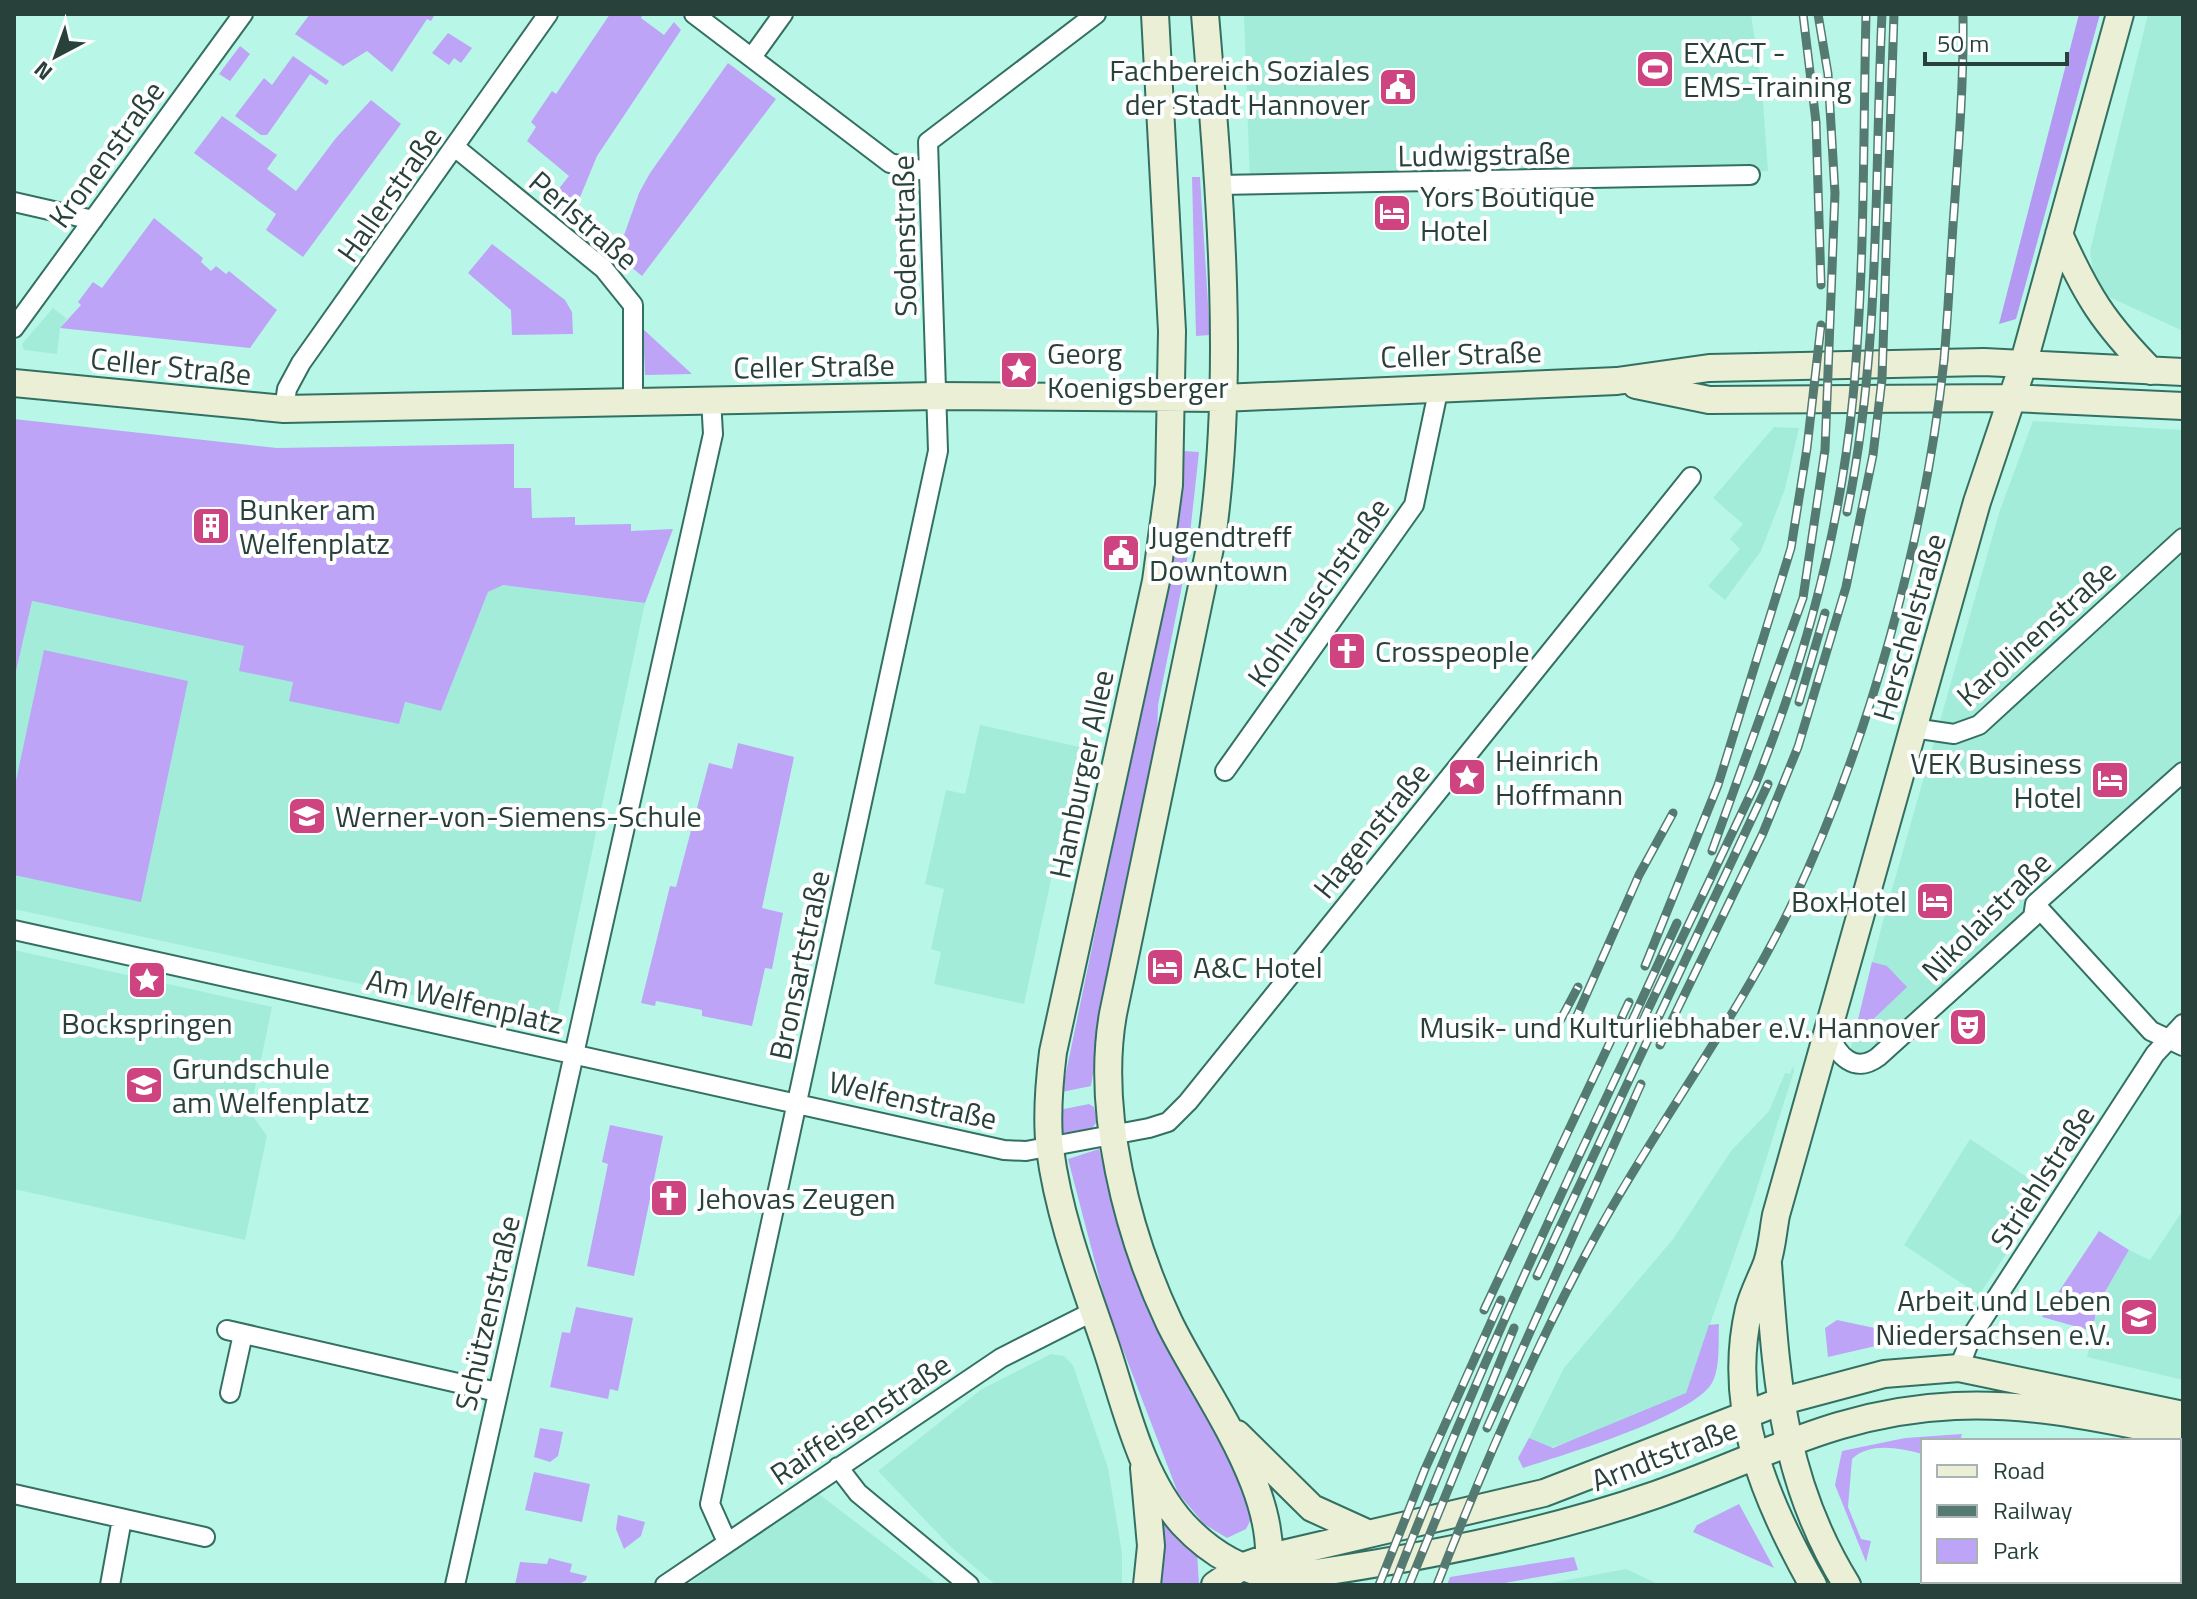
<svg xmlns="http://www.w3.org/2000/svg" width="2197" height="1599" viewBox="0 0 2197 1599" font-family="'Titillium Web',sans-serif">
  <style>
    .built { fill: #a3ecda }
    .green { fill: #bda4f7 }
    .forest { fill: #b399f1 }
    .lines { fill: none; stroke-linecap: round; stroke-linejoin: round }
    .street-casing { stroke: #337062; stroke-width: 22 }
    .secondary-casing { stroke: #337062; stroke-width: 30 }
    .street { stroke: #fff; stroke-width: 18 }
    .secondary { stroke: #ebefd6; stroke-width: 26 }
    .rail-casing { stroke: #557a71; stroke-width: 9 }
    .rail { stroke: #fff; stroke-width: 6; stroke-dasharray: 18; stroke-linecap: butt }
    .labels { text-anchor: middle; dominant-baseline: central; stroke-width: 8; stroke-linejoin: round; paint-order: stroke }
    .poi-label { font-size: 30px; fill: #28423b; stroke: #fff; text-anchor: start }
    .street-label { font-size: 30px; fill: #28423b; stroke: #fff }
  </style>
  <rect width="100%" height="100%" fill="#b8f7e7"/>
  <path class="built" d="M1244 14H1751L1762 87 1768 171 1548 181 1250 185Z
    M2148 14H2183V331L2105 295 2093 271 2090 251Z
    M53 308 67 319 60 328 57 354 24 350 22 344Z
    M2033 421 2183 430V766L1865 1055 1850 1051 1883 921 2000 510Z
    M1774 427 1799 428 1785 489 1761 551 1725 600 1708 586 1740 549 1730 539 1743 524 1713 498Z
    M502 585 645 603 555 1026 14 909V680L31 601 244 646 293 682 289 700 399 724 404 702 441 711 488 592Z
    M980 725 1080 747 1024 1004 934 984 941 952 931 949 944 889 925 884 946 790 965 794Z
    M14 950 272 1007 250 1112 267 1136 245 1240 14 1189Z
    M1793 1066 1794 1071 1752 1204 1686 1393 1598 1432 1519 1458 1564 1368 1673 1239 1731 1151 1769 1111 1785 1073 1790 1074Z
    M1970 1139 2048 1191 1979 1295 1904 1245Z
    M2183 1210V1380L2087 1357 2098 1304 2129 1250 2150 1260Z
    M1051 1354 1064 1356 1073 1365 1108 1468 1122 1553V1585H996L952 1548 878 1471 982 1389Z
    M2179 1468 2183 1469 2180 1566 2179 1565Z
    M815 1491 938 1585H687Z
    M1626 1569 1660 1585H1540Z
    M1957 1581H2111L2109 1585H1956Z"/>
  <path class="green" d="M310 14H435L431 21 427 19 392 72 367 51 343 66 295 34Z
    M610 14H643L641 18 664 35 674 22 681 30 597 156 569 224 549 201 569 176 527 141 536 127 531 122 552 91 556 94Z
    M448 33 472 48 461 63 454 58 449 65 432 53Z
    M240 46 250 54 230 81 219 74Z
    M293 56 329 81 326 85 310 74 267 135H261L235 116 264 78 272 85Z
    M728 63 776 99 642 276 617 255 639 193 650 173Z
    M371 100 401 124 303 257 266 230 276 214 194 153 222 116 277 155 267 169 296 191 336 138Z
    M1192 177H1200L1210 335 1196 336Z
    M154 218 203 258 201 262 211 271 216 266 226 274 229 271 277 310 250 348 60 328 81 305 78 302 93 282 102 288Z
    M492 244 565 300 572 312 573 334 512 335 511 310 468 273Z
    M643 329 692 374 645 375Z
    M14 419 277 448 514 444V488H531L532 518 575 517V525L631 524V531L673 529 645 603 503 585 488 592 441 711 405 702 399 724 289 701 293 682 239 671 244 646 32 601 14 680Z
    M1184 451 1199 452 1187 561 1158 705 1157 743 1120 912 1091 1086 1062 1092 1172 561Z
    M44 650 188 681 141 902 14 875V790Z
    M738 743 794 757 762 908 783 913 772 969 765 968 752 1026 702 1016V1010L656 1001 655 1006 641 1003 670 886 676 887 709 763 732 769Z
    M1872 962 1887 966 1907 987 1863 1029 1856 1028Z
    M1089 1104 1094 1107 1097 1122 1092 1128 1063 1133 1056 1128 1059 1110Z
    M610 1125 663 1136 634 1276 587 1266 608 1164 602 1162Z
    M1099 1149 1131 1260 1154 1323 1240 1480 1254 1513 1246 1529 1227 1538 1204 1524 1178 1493 1107 1308 1068 1159Z
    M2099 1231 2129 1250 2098 1304 2092 1331 2042 1317Z
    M576 1307 633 1318 618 1391 610 1389 608 1399 550 1387 562 1332 570 1333Z
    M1837 1320 1931 1340 1930 1343 1880 1345 1828 1357 1825 1328Z
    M1719 1324C1718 1342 1721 1372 1710 1386 1684 1419 1566 1454 1523 1468L1518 1458 1529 1438 1553 1448 1686 1393 1709 1325Z
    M540 1428 563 1432 558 1456 550 1462 534 1457Z
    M1962 1434 1960 1441H1923V1454C1901 1449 1871 1441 1852 1459L1848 1507 1861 1539 1871 1541 1866 1562 1835 1485 1842 1451 1905 1438Z
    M534 1472 590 1484 582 1522 525 1510Z
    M1157 1498 1197 1551 1199 1585H1157Z
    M1739 1504 1774 1568 1693 1532 1697 1525Z
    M618 1515 645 1522 641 1536 624 1549 616 1529Z
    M1574 1557 1578 1570 1493 1585H1447L1450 1577Z
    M549 1558 572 1564 570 1572 587 1576 586 1580 578 1585H515L520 1562 547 1564Z"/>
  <path class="forest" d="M2079 14H2100L2016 319 1999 324Z"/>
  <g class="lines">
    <g class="street-casing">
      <path id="street" d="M694 14 890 163 929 172
        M752 57 783 14
        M456 148 604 269 633 305V402
        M1219 185 1750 175
        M14 202 93 220
        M14 328 243 14
        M284 409 287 389 301 363 548 14
        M1913 728 1954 734 1979 725 2183 538
        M1225 771 1414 505 1439 387
        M2035 904 2151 1031 2183 1046
        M14 930 1004 1150 1026 1151 1149 1128 1168 1122 1188 1102 1691 477
        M1830 1034C1837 1056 1855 1074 1878 1057L2033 917 2035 904 2183 772
        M227 1330 497 1392
        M1959 1368 1971 1337 2155 1054 2183 1024
        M230 1393 243 1334
        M838 1467 858 1493 969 1585
        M14 1494 205 1537
        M727 1542 710 1504 938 451 928 142 1096 14
        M110 1585 122 1519
        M455 1585 713 434 711 399
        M665 1585 1001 1358 1094 1311"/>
    </g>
    <g class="secondary-casing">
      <path id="secondary" d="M1155 14 1172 331 1169 485 1156 581 1053 1052C1049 1084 1046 1117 1050 1149 1059 1218 1084 1282 1106 1347 1126 1407 1140 1476 1183 1524 1211 1554 1247 1575 1288 1577 1411 1560 1537 1536 1655 1495 1761 1458 1837 1411 1955 1406 2032 1402 2108 1420 2183 1435
        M1205 14C1219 184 1236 368 1212 538L1113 1014C1096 1111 1127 1233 1169 1322 1204 1395 1289 1501 1265 1585
        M2059 234C2087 296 2103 322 2151 371
        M14 383 284 409 935 396 1222 398 1617 381 1709 368 1984 362 2183 372
        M1636 385 1709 400 2012 398 2183 406
        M1768 1264C1777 1383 1782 1480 1847 1585
        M1237 1434 1312 1508 1367 1533
        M1144 1468 1151 1546 1147 1585
        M1215 1585 1241 1567 1270 1557 1544 1493 1779 1402 1884 1374 1959 1368 2183 1415
        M1813 1585C1765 1500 1726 1408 1749 1309 1753 1293 1761 1279 1767 1263 1772 1248 1773 1231 1776 1215L1977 502 2023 365 2120 14"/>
    </g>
    <use href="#street" class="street"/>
    <use href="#secondary" class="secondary"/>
    <g class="rail-casing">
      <path id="rail" d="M1803 14 1816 122 1821 285
        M1847 512C1881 348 1874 180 1882 14
        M1799 702 1825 613
        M1712 851 1803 598 1825 450 1835 193 1828 74 1818 14
        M1645 966 1718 785 1791 548 1807 448 1821 325
        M1560 1021 1578 987
        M1632 1021 1677 923
        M1572 1027 1639 875 1673 813
        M1660 1045 1763 833 1798 747 1846 587 1873 455 1882 379 1894 14
        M1537 1276 1768 784
        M1484 1310 1629 1002
        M1487 1428 1641 1084
        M1379 1585 1425 1469 1501 1300
        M1394 1585C1499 1312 1630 1049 1755 785 1805 661 1840 530 1853 397 1865 270 1863 141 1866 14
        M1409 1585 1514 1328
        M1437 1585C1483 1467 1533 1351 1594 1239 1656 1125 1736 1021 1792 904 1869 741 1925 539 1944 360 1948 315 1950 270 1953 225 1958 155 1964 85 1963 14"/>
    </g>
    <use href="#rail" class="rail"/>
  </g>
  <defs>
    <g id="stadium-square" transform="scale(2)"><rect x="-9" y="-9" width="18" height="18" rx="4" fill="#cd4480" stroke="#fff"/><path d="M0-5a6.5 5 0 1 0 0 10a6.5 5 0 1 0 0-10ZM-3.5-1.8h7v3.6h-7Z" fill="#fff"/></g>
    <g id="civic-square" transform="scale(2)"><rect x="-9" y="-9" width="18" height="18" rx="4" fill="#cd4480" stroke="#fff"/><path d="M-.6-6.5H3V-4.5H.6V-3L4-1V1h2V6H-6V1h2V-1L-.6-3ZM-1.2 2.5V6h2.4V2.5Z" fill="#fff"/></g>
    <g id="hotel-square" transform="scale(2)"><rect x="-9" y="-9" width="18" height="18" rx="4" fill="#cd4480" stroke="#fff"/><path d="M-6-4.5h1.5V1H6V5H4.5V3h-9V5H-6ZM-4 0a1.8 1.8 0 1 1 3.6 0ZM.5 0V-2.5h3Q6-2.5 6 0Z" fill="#fff"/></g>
    <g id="sight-square" transform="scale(2)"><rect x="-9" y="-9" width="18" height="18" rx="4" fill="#cd4480" stroke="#fff"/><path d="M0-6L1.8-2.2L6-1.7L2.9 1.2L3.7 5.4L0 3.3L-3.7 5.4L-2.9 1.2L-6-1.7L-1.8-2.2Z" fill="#fff"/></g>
    <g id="building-square" transform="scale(2)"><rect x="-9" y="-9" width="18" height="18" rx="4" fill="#cd4480" stroke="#fff"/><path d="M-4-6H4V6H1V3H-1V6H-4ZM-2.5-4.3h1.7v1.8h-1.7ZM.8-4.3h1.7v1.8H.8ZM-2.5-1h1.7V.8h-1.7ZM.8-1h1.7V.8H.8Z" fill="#fff"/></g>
    <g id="church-square" transform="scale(2)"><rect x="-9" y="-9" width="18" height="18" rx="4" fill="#cd4480" stroke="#fff"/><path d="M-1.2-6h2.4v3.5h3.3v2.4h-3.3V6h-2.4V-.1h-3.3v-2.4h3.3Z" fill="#fff"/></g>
    <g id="school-square" transform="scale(2)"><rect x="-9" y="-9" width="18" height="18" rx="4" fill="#cd4480" stroke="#fff"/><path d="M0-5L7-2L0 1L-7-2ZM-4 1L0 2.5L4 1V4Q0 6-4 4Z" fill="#fff"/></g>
    <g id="theatre-square" transform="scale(2)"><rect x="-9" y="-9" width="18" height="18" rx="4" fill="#cd4480" stroke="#fff"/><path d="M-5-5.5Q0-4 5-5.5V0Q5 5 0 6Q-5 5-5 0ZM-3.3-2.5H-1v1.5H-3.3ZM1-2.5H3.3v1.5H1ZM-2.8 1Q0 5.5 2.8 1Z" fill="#fff"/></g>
    <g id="university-square" transform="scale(2)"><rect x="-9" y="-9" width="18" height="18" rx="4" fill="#cd4480" stroke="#fff"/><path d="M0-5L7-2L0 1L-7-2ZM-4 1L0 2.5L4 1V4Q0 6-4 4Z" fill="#fff"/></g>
  </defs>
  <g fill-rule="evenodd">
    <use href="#stadium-square" x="1655" y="69"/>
    <use href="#civic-square" x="1398" y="87"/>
    <use href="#hotel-square" x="1392" y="213"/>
    <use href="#sight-square" x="1019" y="370"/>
    <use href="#building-square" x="211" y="526"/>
    <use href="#civic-square" x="1121" y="553"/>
    <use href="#church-square" x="1347" y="651"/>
    <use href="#sight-square" x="1467" y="777"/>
    <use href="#hotel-square" x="2110" y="780"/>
    <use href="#school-square" x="307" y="816"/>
    <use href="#hotel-square" x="1935" y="901"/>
    <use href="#hotel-square" x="1165" y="967"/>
    <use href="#sight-square" x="147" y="980"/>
    <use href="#theatre-square" x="1968" y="1027"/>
    <use href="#school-square" x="144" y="1085"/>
    <use href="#church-square" x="669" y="1198"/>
    <use href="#university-square" x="2139" y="1317"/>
  </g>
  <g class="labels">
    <g class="poi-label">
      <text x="1683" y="52">EXACT -<tspan x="1683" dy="34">EMS-Training</tspan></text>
      <text x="1370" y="70" text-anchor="end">Fachbereich Soziales<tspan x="1370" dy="34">der Stadt Hannover</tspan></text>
      <text x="1420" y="196">Yors Boutique<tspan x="1420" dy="34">Hotel</tspan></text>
      <text x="1047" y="353">Georg<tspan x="1047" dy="34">Koenigsberger</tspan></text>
      <text x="239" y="509">Bunker am<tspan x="239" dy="34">Welfenplatz</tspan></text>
      <text x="1149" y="536">Jugendtreff<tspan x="1149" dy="34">Downtown</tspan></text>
      <text x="1375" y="651">Crosspeople</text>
      <text x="1495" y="760">Heinrich<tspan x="1495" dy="34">Hoffmann</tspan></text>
      <text x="2082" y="763" text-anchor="end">VEK Business<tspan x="2082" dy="34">Hotel</tspan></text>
      <text x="335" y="816">Werner-von-Siemens-Schule</text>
      <text x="1907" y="901" text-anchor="end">BoxHotel</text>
      <text x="1193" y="967">A&amp;C Hotel</text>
      <text x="147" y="1023" text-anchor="middle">Bockspringen</text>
      <text x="1940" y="1027" text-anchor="end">Musik- und Kulturliebhaber e.V. Hannover</text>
      <text x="172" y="1068">Grundschule<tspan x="172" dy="34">am Welfenplatz</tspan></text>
      <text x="697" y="1198">Jehovas Zeugen</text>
      <text x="2111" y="1300" text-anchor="end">Arbeit und Leben<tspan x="2111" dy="34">Niedersachsen e.V.</tspan></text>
    </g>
    <g class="street-label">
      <text transform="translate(106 154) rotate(-54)">Kronenstraße</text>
      <text transform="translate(1484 154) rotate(-1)">Ludwigstraße</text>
      <text transform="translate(389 194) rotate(-55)">Hallerstraße</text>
      <text transform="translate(584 220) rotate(41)">Perlstraße</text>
      <text transform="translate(904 236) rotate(-91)">Sodenstraße</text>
      <text transform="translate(1461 354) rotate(-2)">Celler Straße</text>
      <text transform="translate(171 366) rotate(6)">Celler Straße</text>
      <text transform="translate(814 366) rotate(-1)">Celler Straße</text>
      <text transform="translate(1318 592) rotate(-55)">Kohlrauschstraße</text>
      <text transform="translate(1909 627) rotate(-74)">Herschelstraße</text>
      <text transform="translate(2036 633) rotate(-42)">Karolinenstraße</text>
      <text transform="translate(1081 774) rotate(-78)">Hamburger Allee</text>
      <text transform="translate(1371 830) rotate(-51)">Hagenstraße</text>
      <text transform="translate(1986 916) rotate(-45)">Nikolaistraße</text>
      <text transform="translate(799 965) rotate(-78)">Bronsartstraße</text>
      <text transform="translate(465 1001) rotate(13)">Am Welfenplatz</text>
      <text transform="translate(913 1100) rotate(13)">Welfenstraße</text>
      <text transform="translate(2042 1177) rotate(-57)">Striehlstraße</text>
      <text transform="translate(487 1313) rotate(-77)">Schützenstraße</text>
      <text transform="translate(860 1419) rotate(-34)">Raiffeisenstraße</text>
      <text transform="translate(1664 1454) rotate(-21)">Arndtstraße</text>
    </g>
  </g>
  <rect width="2197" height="1599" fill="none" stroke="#28423b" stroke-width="32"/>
  <rect x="1921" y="1439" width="260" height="144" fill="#ffffff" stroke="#a9b3b1" stroke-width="2"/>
  <rect x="1937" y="1465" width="40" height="12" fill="#ebefd6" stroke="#a9b3b1" stroke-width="2"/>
  <text x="1993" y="1479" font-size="24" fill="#28423b">Road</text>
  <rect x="1937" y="1505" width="40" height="12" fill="#557a71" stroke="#a9b3b1" stroke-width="2"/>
  <text x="1993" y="1519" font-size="24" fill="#28423b">Railway</text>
  <rect x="1937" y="1539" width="40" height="24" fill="#bda4f7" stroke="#a9b3b1" stroke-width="2"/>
  <text x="1993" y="1559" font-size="24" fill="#28423b">Park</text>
  <g transform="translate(56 56) rotate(221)" stroke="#ffffff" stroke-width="6" paint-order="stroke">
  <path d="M0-6L14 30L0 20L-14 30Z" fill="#28423b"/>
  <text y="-12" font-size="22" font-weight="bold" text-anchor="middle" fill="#28423b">N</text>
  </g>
  <path d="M1925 52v12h142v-12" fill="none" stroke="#28423b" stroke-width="4"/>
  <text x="1937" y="52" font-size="24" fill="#28423b" stroke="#ffffff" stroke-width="6" paint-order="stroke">50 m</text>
</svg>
